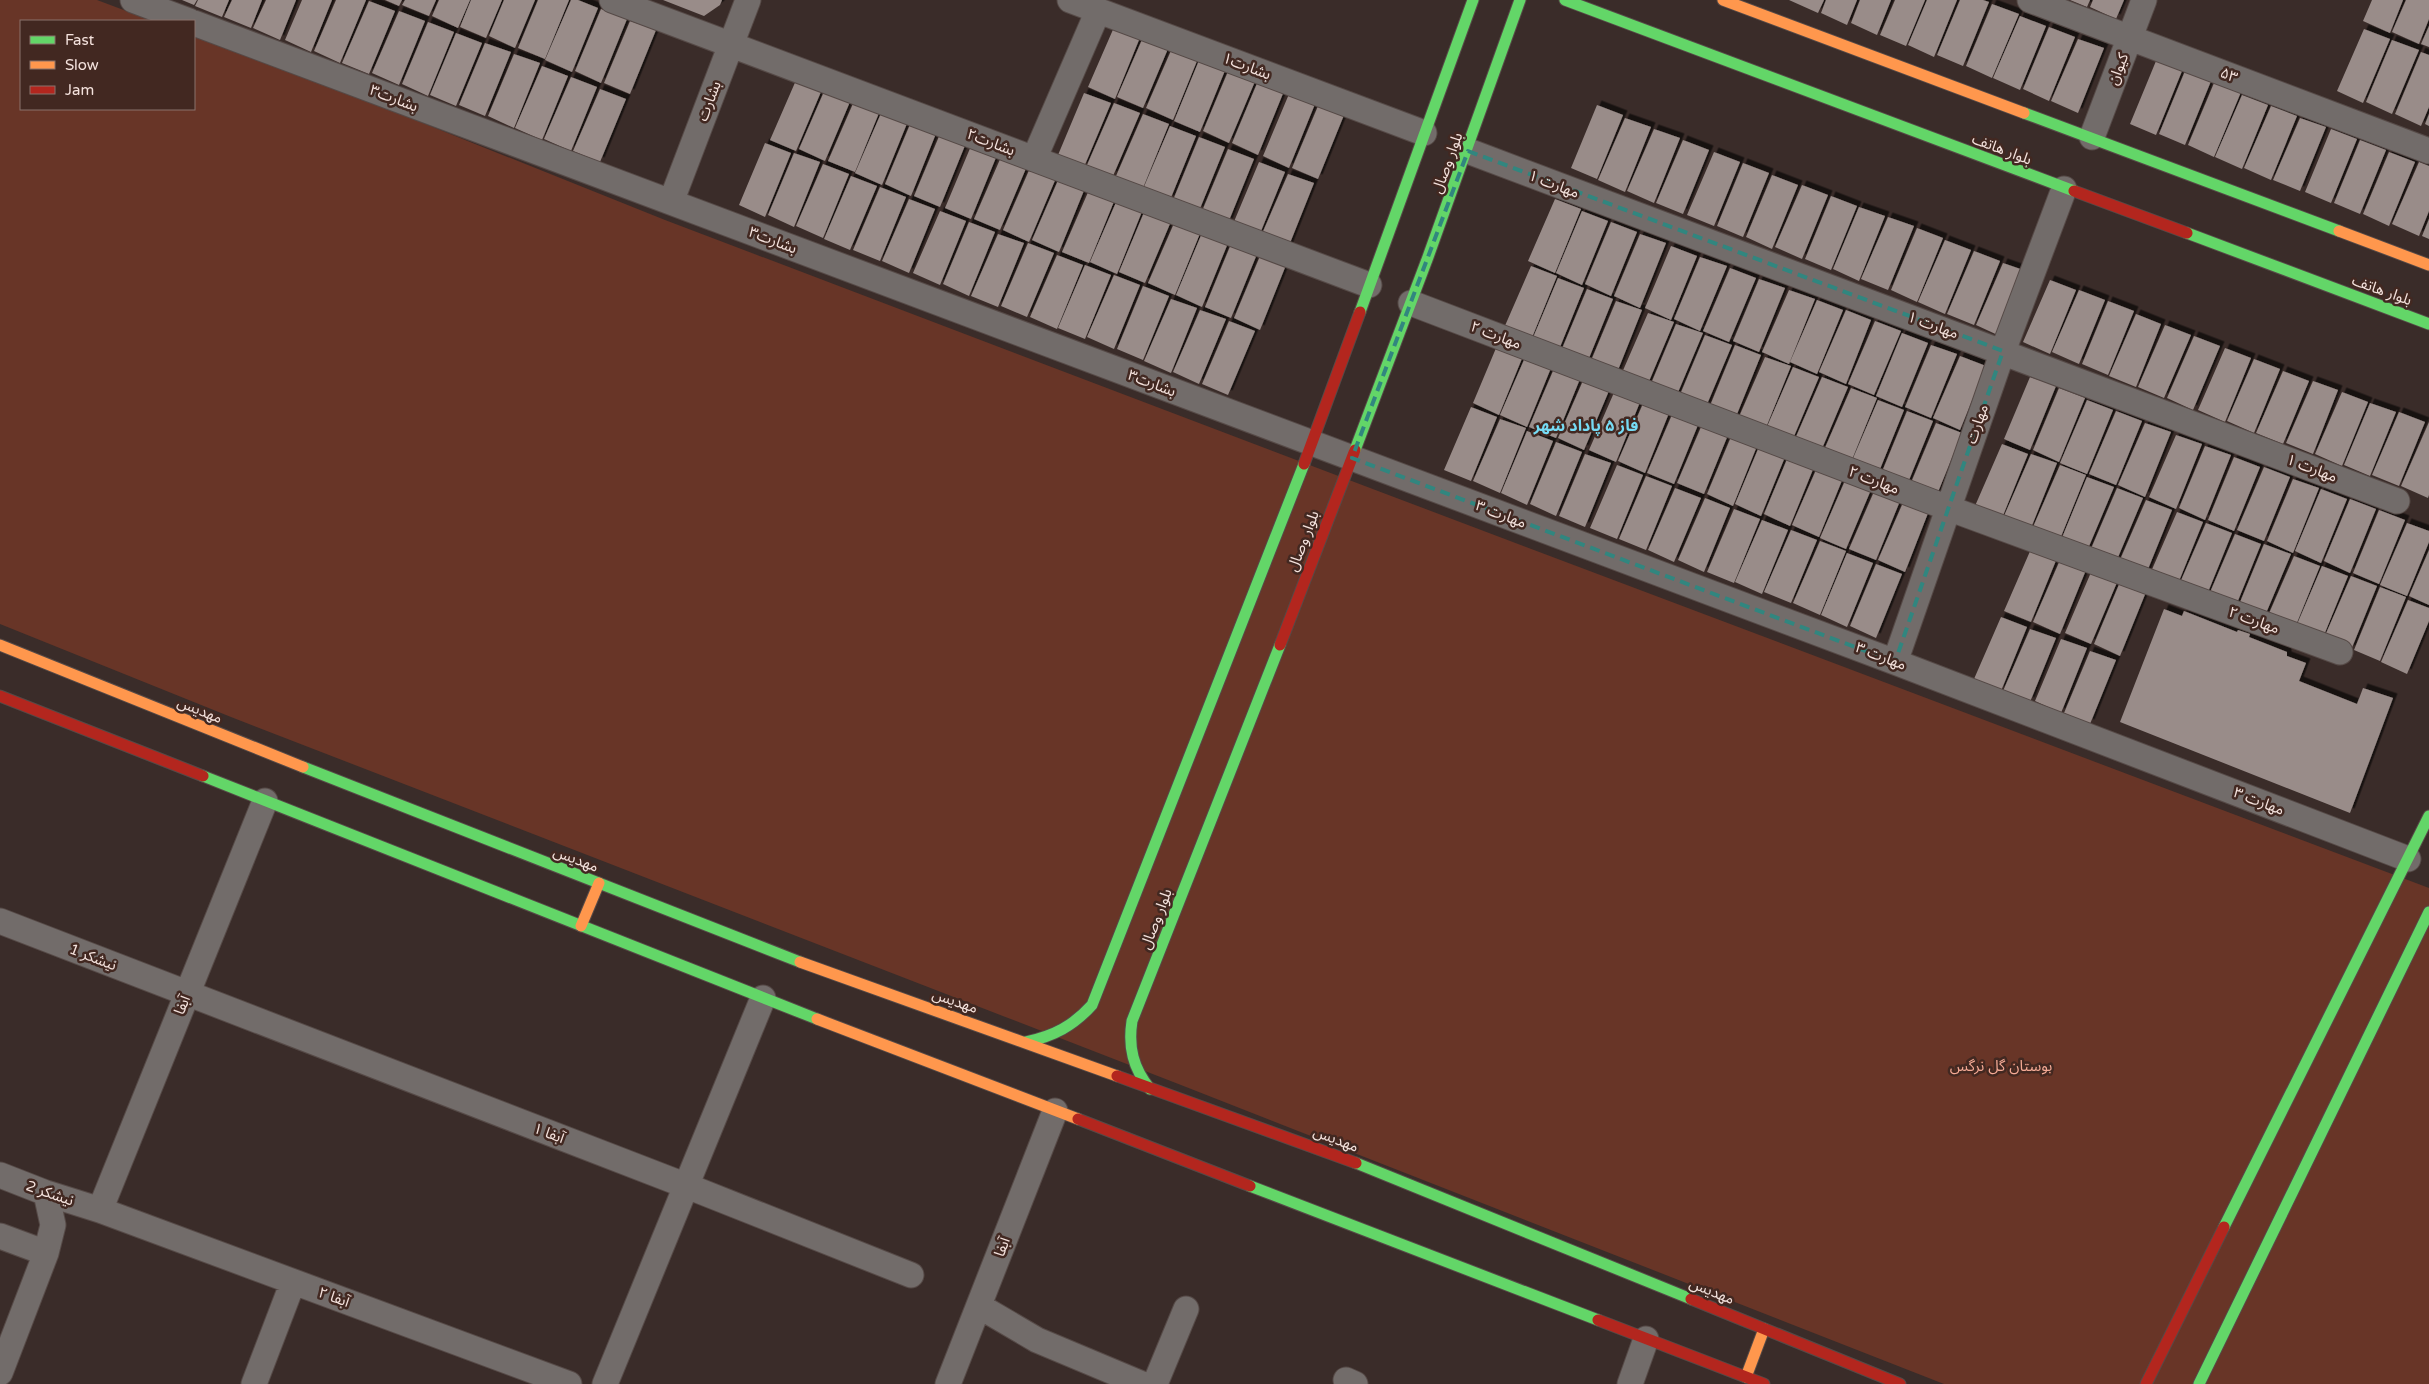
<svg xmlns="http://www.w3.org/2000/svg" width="2429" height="1384" viewBox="0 0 2429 1384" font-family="'Varela Round','Noto Sans Arabic',sans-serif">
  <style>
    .green { fill: #683527 }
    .building { fill: #998c89; filter: url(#shadow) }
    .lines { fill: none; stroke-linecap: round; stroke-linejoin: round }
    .street-casing { stroke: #564a47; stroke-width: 27 }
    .fast-casing { stroke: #564a47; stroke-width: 13 }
    .slow-casing { stroke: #564a47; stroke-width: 13 }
    .jam-casing { stroke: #564a47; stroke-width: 13 }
    .street { stroke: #726c6a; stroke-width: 25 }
    .fast { stroke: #63d668; stroke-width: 11 }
    .slow { stroke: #ff974d; stroke-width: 11 }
    .jam { stroke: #b3261e; stroke-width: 11 }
    .marked { fill: none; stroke: #31867f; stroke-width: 4; stroke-dasharray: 10 6; stroke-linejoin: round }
    .labels { text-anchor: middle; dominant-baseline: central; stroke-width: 5; stroke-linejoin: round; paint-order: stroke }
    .street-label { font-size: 15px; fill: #f4e2dd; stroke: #422821 }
    .park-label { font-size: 15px; fill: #f5aa95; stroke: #422821 }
    .neighbourhood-label { font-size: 16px; font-weight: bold; fill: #76dbf4; stroke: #422821 }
  </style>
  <defs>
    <filter id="shadow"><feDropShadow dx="4.5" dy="-4.5" stdDeviation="0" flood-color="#0009"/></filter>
  </defs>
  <rect width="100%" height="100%" fill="#3a2c29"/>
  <path class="green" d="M0 0H97L153 21H21V109H194V36L383 107 665 220 1378 491 2429 888V1384H1944L1181 1085 231 717 0 624Z"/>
  <path class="building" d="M182 0H197L194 5Z
    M198 0H229L222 17 195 6Z
    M232 0H262L251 28 224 17Z
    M266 0H296L280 40 253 28Z
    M302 0H332L311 52 285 40Z
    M336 0H366L340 63 314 51Z
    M385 0H402L399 6Z
    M405 0H436L429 16 402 5Z
    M439 0H470L458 28 432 16Z
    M471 0H502L486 38 460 27Z
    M504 0H535L515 48 489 36Z
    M538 0H569L545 59 518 48Z
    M571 0H578L598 8 572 72 545 60Z
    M663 0H722L720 5 704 16Z
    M1789 0H1824L1818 13Z
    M1826 0H1857L1847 25 1821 13Z
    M1860 0H1891L1877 35 1851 23Z
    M1895 0H1925L1906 46 1880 35Z
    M1927 0H1957L1934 57 1908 45Z
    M1960 0H1983L1989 2 1963 66 1937 55Z
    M2070 0H2090L2087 7Z
    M2093 0H2124L2116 19 2090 7Z
    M2372 0H2403L2390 33 2363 21Z
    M2406 0H2429V19L2419 44 2392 32Z
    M369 1 395 11 369 74 342 63Z
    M1992 4 2019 14 1992 78 1966 66Z
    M601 9 627 19 601 83 575 71Z
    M399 11 425 21 399 85 372 73Z
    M2020 16 2046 26 2020 90 1993 78Z
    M630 21 656 30 630 94 604 83Z
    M428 22 454 32 428 96 402 84Z
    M1115 25 1141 35 1115 99 1088 87Z
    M2429 26V47L2421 44Z
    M2049 27 2075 37 2049 101 2023 89Z
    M2364 29 2390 39 2363 103 2337 91Z
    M456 33 482 43 456 106 430 95Z
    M1144 35 1170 44 1143 108 1117 97Z
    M2078 39 2104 48 2078 113 2051 101Z
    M2392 40 2419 50 2392 114 2366 102Z
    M485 43 511 52 485 116 459 105Z
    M1173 46 1199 56 1173 120 1146 108Z
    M2421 52 2429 55V107L2421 126 2395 114Z
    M514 54 540 63 514 128 488 116Z
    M1200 58 1226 68 1200 132 1174 121Z
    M2156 61 2182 71 2156 135 2130 124Z
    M542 66 568 76 542 140 515 128Z
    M1229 69 1256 79 1229 143 1203 131Z
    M2185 71 2211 81 2185 145 2159 134Z
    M571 77 597 87 571 151 544 139Z
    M797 78 823 87 796 151 770 140Z
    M1258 81 1284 91 1258 155 1232 143Z
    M2214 83 2241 92 2214 157 2188 145Z
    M826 87 852 97 825 161 799 149Z
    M600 89 626 99 600 162 573 151Z
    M1084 93 1111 103 1084 167 1058 155Z
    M1289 94 1315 104 1289 168 1263 156Z
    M2242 95 2268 105 2242 169 2215 157Z
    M855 99 881 108 855 172 828 161Z
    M1114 103 1140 113 1113 176 1087 165Z
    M1597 105 1623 115 1597 179 1571 168Z
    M1318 106 1344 115 1318 179 1292 168Z
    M2271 106 2297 116 2271 180 2244 168Z
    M882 111 908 121 882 185 855 173Z
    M1143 114 1169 124 1143 188 1116 176Z
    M2429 114V126L2425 124Z
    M1625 118 1651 127 1625 192 1598 180Z
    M2300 118 2326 127 2300 191 2273 180Z
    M911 122 937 131 911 196 885 184Z
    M1170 126 1196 136 1170 200 1143 189Z
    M1654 129 1680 138 1654 203 1627 191Z
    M2331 129 2357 139 2331 203 2305 192Z
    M940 134 966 143 940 207 914 196Z
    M1199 137 1225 147 1199 211 1173 200Z
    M1683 140 1709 150 1683 214 1656 203Z
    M2360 140 2386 150 2360 214 2334 203Z
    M765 143 791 153 765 217 739 205Z
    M971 146 997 155 971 219 945 208Z
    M1228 149 1254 159 1228 223 1202 211Z
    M1714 152 1740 162 1714 226 1687 215Z
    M2389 152 2415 162 2389 226 2363 214Z
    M794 153 820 162 794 227 768 215Z
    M1001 157 1027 166 1000 230 974 219Z
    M1259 162 1285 172 1259 236 1233 224Z
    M2419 162 2429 166V211L2419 236 2392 224Z
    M1743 163 1769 173 1743 237 1717 226Z
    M823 164 849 174 823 238 796 226Z
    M1030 168 1056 178 1029 242 1003 230Z
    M1288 174 1314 183 1288 248 1261 236Z
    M1772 175 1798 185 1772 249 1746 237Z
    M851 176 877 186 850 250 824 239Z
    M1059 178 1085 188 1059 252 1032 240Z
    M1802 185 1828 195 1802 259 1775 247Z
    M880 187 906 197 880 261 853 250Z
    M1089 190 1115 199 1089 263 1062 252Z
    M1831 196 1857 206 1831 270 1805 259Z
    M909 199 935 209 909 273 882 261Z
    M1555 199 1581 209 1555 273 1528 261Z
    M1117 200 1143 209 1117 274 1090 262Z
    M1859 207 1885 216 1859 281 1833 269Z
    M1145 210 1172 219 1145 283 1119 272Z
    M940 211 966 221 940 285 913 273Z
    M1582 211 1608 221 1582 285 1556 273Z
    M1888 217 1914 226 1888 290 1861 279Z
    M2429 219V239L2422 236Z
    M1175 221 1201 231 1175 295 1148 283Z
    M969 222 995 232 969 296 943 284Z
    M1611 222 1637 232 1611 296 1585 284Z
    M1917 228 1943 238 1917 302 1891 290Z
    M1202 233 1228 243 1202 307 1176 295Z
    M998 234 1024 243 998 307 971 296Z
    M1640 234 1666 243 1640 308 1614 296Z
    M1945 240 1971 250 1945 314 1918 302Z
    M1028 243 1054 253 1027 317 1001 306Z
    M1231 244 1257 254 1231 318 1205 307Z
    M1671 246 1697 256 1671 320 1645 308Z
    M1974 251 2000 261 1974 325 1947 314Z
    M1057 255 1083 265 1057 329 1030 317Z
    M1260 256 1286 265 1260 330 1234 318Z
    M1700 257 1727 266 1700 331 1674 319Z
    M2003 263 2029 272 2002 337 1976 325Z
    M1085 265 1111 275 1085 339 1058 328Z
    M1531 266 1557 276 1531 340 1504 328Z
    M1730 268 1756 278 1729 342 1703 331Z
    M1114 275 1140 285 1114 349 1087 337Z
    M1558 278 1584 288 1558 352 1532 340Z
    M1759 279 1785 288 1759 352 1733 341Z
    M2050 280 2076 290 2050 354 2023 342Z
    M1143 286 1169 296 1143 360 1117 349Z
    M1587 289 1613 299 1587 363 1561 351Z
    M1789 290 1815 299 1789 364 1762 352Z
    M2079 290 2105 300 2079 364 2052 352Z
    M1171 299 1197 308 1171 373 1144 361Z
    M1817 300 1843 310 1817 374 1790 362Z
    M1616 301 1642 310 1616 375 1590 363Z
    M2108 301 2134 311 2108 375 2082 364Z
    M1200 310 1226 319 1199 384 1173 372Z
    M1846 310 1871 320 1846 384 1819 372Z
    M1648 313 1674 322 1647 386 1621 375Z
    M2136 314 2161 324 2136 387 2109 376Z
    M1229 321 1255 331 1228 395 1202 384Z
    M1875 321 1901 331 1874 395 1848 384Z
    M1676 324 1703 333 1676 397 1650 386Z
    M2165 325 2191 335 2164 398 2138 387Z
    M1902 333 1928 343 1902 407 1876 396Z
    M1705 335 1732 345 1705 409 1679 397Z
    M2194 336 2220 346 2193 410 2167 398Z
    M1499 341 1525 351 1499 415 1473 403Z
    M1735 345 1761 355 1735 419 1709 408Z
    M1931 345 1957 354 1931 418 1905 407Z
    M2225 348 2251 358 2225 422 2198 410Z
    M1527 353 1553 363 1527 427 1500 415Z
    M1960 356 1986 366 1960 430 1933 418Z
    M1765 357 1791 366 1765 430 1738 419Z
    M2254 359 2280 369 2254 433 2227 421Z
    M1556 364 1582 374 1556 438 1529 427Z
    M1793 367 1819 377 1792 441 1766 429Z
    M2283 371 2309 381 2283 444 2256 433Z
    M1585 376 1611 386 1584 450 1558 438Z
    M1822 377 1848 387 1821 451 1795 439Z
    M2030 377 2056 386 2030 450 2004 439Z
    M2313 381 2338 390 2313 454 2286 443Z
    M1616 388 1642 397 1616 462 1589 450Z
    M1851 388 1877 398 1851 462 1824 450Z
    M2059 388 2085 398 2059 462 2033 450Z
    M2342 392 2368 402 2342 466 2315 454Z
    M1645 399 1671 408 1645 473 1618 461Z
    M1878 400 1904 410 1878 474 1851 463Z
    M2087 400 2113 410 2087 474 2060 463Z
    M2370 403 2396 412 2370 476 2344 465Z
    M1471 407 1497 417 1471 481 1444 470Z
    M1674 410 1700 420 1674 484 1647 473Z
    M1907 411 1933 421 1907 485 1881 474Z
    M2116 411 2142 421 2116 485 2089 474Z
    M2399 412 2425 422 2399 486 2372 475Z
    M1500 419 1526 428 1500 493 1473 481Z
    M1704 420 1730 430 1704 494 1677 483Z
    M2429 422V495L2428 498 2401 486Z
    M1936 423 1962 433 1936 497 1910 485Z
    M2145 423 2171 432 2145 497 2118 485Z
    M1527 431 1553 441 1527 505 1501 493Z
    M1733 432 1759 441 1733 506 1707 494Z
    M2176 435 2202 444 2176 509 2149 497Z
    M1556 442 1582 452 1556 516 1530 504Z
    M1761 442 1787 452 1761 516 1735 504Z
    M2002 444 2028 454 2002 518 1975 506Z
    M2205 446 2231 455 2205 520 2179 508Z
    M1790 452 1816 462 1790 526 1764 514Z
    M1585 454 1611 463 1585 527 1559 516Z
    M2031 454 2057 463 2031 528 2004 516Z
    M2234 457 2260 467 2234 531 2208 520Z
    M1819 463 1845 473 1819 537 1792 525Z
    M1617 465 1643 475 1617 539 1590 528Z
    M2060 465 2086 475 2060 539 2033 527Z
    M2264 467 2290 477 2264 541 2237 530Z
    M1646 476 1672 486 1646 550 1619 539Z
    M1847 476 1873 485 1846 549 1820 538Z
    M2087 477 2114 487 2087 551 2061 540Z
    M2293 479 2319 488 2293 553 2267 541Z
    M1876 487 1902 496 1876 560 1849 549Z
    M1675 488 1701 498 1674 562 1648 550Z
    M2117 488 2143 498 2116 562 2090 551Z
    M2321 489 2347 499 2321 563 2295 551Z
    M1705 498 1730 508 1704 572 1678 560Z
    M1905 498 1930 508 1905 572 1878 560Z
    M2350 499 2376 509 2350 573 2324 561Z
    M2146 500 2172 510 2146 574 2119 562Z
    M1734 509 1760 519 1734 583 1707 572Z
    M2379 510 2405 520 2379 584 2353 573Z
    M2177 512 2203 522 2177 586 2150 574Z
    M1762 520 1788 530 1762 594 1735 582Z
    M2206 523 2232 533 2206 597 2179 585Z
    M2407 523 2429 531V542L2407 596 2380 585Z
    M1791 530 1817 540 1791 603 1764 592Z
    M2235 534 2261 544 2235 608 2208 597Z
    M1820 541 1846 551 1820 615 1793 603Z
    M2264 544 2291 554 2264 618 2238 607Z
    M2031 549 2057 558 2031 622 2004 611Z
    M2429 550V605L2409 596Z
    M1847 553 1873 563 1847 627 1821 615Z
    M2294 556 2320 566 2294 630 2267 618Z
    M2060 560 2086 570 2060 634 2033 622Z
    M1876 564 1902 574 1876 638 1850 626Z
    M2322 566 2348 576 2322 640 2295 629Z
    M2092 570 2118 580 2091 644 2065 633Z
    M2351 576 2377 586 2351 650 2324 638Z
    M2120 582 2146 592 2120 656 2094 644Z
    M2380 587 2406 597 2380 661 2354 650Z
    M2408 600 2429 608V621L2407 674 2381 662Z
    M2164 609 2182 616 2184 611 2237 632 2238 630 2250 634 2249 637 2287 652V656L2306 663 2299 681 2357 704 2363 688 2393 698 2350 813 2120 722Z
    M2001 617 2027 627 2001 691 1974 679Z
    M2030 629 2056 638 2030 702 2003 691Z
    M2061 639 2087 648 2061 713 2035 701Z
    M2090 651 2116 660 2090 724 2064 713Z"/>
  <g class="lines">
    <g class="street-casing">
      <path id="street" d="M133 0 189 21
        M612 0 1369 285
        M1070 0 1424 133
        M2030 0 2429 151
        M194 23 1895 662 2408 859
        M2092 137 2144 0
        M1468 151 2397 501
        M1034 159 1098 11
        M671 202 748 0
        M1411 303 1948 508 2340 652
        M1895 662 2003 351 2064 189
        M0 921 687 1186 911 1275
        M0 1175 46 1193 100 1210 569 1384
        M100 1210 265 801
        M0 1236 46 1253
        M979 1306 1037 1340 1142 1384
        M0 1373 46 1253 53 1225 46 1193
        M1346 1380 1355 1384
        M254 1384 293 1282
        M605 1384 763 998
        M948 1384 1055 1111
        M1155 1384 1186 1309
        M1630 1384 1646 1339"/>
    </g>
    <g class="fast-casing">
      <path id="fast" d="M1565 0 2074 191
        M2024 113 2339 231
        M2187 233 2429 324
        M1360 312 1473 0
        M1355 450 1428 257 1520 0
        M303 767 800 962
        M203 776 817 1019
        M1026 1042C1054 1036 1073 1026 1092 1005L1304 464
        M1150 1089C1133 1068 1128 1047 1132 1021L1280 645
        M1356 1163 1691 1299
        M1250 1186 1598 1320
        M2224 1227 2429 816
        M2199 1384 2429 912"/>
    </g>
    <g class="slow-casing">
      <path id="slow" d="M1723 0 2024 113
        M2339 231 2429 265
        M0 645 303 767
        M581 926 599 883
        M800 962 1117 1076
        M817 1019 1078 1119
        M1746 1377 1764 1329"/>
    </g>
    <g class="jam-casing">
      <path id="jam" d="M2074 191 2187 233
        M1304 464 1360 312
        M1280 645 1355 450
        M0 696 203 776
        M1117 1076 1356 1163
        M1078 1119 1250 1186
        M1691 1299 1900 1384
        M1598 1320 1764 1384
        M2146 1384 2224 1227"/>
    </g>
    <use href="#street" class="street"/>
    <use href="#fast" class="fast"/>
    <use href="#slow" class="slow"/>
    <use href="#jam" class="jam"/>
  </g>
  <path class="marked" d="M1468 151 2003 351 1895 662 1352 458Z"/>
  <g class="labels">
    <g class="street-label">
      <text transform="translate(1247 66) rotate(21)">بشارت۱</text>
      <text transform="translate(2118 69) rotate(-69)">کیوان</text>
      <text transform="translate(2229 75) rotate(21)">۵۳</text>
      <text transform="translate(394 98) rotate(21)">بشارت۳</text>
      <text transform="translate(709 101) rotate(-69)">بشارت</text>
      <text transform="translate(991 142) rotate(21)">بشارت۲</text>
      <text transform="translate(2002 149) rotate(21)">بلوار هاتف</text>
      <text transform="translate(1447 163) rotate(-70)">بلوار وصال</text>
      <text transform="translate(1554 184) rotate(21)">مهارت ۱</text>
      <text transform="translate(773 240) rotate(21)">بشارت۳</text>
      <text transform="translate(2382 290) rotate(20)">بلوار هاتف</text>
      <text transform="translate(1933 325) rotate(20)">مهارت ۱</text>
      <text transform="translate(1496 335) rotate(21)">مهارت ۲</text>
      <text transform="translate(1152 383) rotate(21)">بشارت۳</text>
      <text transform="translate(1977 424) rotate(-71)">مهارت</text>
      <text transform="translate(2312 468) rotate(21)">مهارت ۱</text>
      <text transform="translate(1874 480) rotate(21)">مهارت ۲</text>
      <text transform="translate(1501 514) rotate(21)">مهارت ۳</text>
      <text transform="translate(1303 541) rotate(-69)">بلوار وصال</text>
      <text transform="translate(2254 620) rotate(20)">مهارت ۲</text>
      <text transform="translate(1881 656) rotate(21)">مهارت ۳</text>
      <text transform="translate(200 710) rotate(22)">مهدیس</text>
      <text transform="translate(2259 801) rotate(21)">مهارت ۳</text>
      <text transform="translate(576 859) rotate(21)">مهدیس</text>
      <text transform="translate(1156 919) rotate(-69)">بلوار وصال</text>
      <text transform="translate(93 957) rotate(21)">نیشکر 1</text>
      <text transform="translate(955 1001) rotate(19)">مهدیس</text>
      <text transform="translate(182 1005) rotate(-68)">آبفا</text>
      <text transform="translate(549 1133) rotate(21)">آبفا ۱</text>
      <text transform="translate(1336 1139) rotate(21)">مهدیس</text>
      <text transform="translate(50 1193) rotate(19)">نیشکر 2</text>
      <text transform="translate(1002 1247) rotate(-69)">آبفا</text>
      <text transform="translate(1712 1291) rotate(22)">مهدیس</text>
      <text transform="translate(334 1297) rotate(20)">آبفا ۲</text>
    </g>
    <g class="park-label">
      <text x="2001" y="1066">بوستان گل نرگس</text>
    </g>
    <g class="neighbourhood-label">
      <text x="1586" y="426">فاز ۵ پاداد شهر</text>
    </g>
  </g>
  <rect x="20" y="20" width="175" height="90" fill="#422821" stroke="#89726c"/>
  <rect x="30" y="36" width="25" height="8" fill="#63d668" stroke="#89726c"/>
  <text x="65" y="45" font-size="15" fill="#f4e2dd">Fast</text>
  <rect x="30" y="61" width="25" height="8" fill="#ff974d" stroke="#89726c"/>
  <text x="65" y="70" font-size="15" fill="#f4e2dd">Slow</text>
  <rect x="30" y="86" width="25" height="8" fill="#b3261e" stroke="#89726c"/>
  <text x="65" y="95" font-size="15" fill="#f4e2dd">Jam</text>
</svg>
